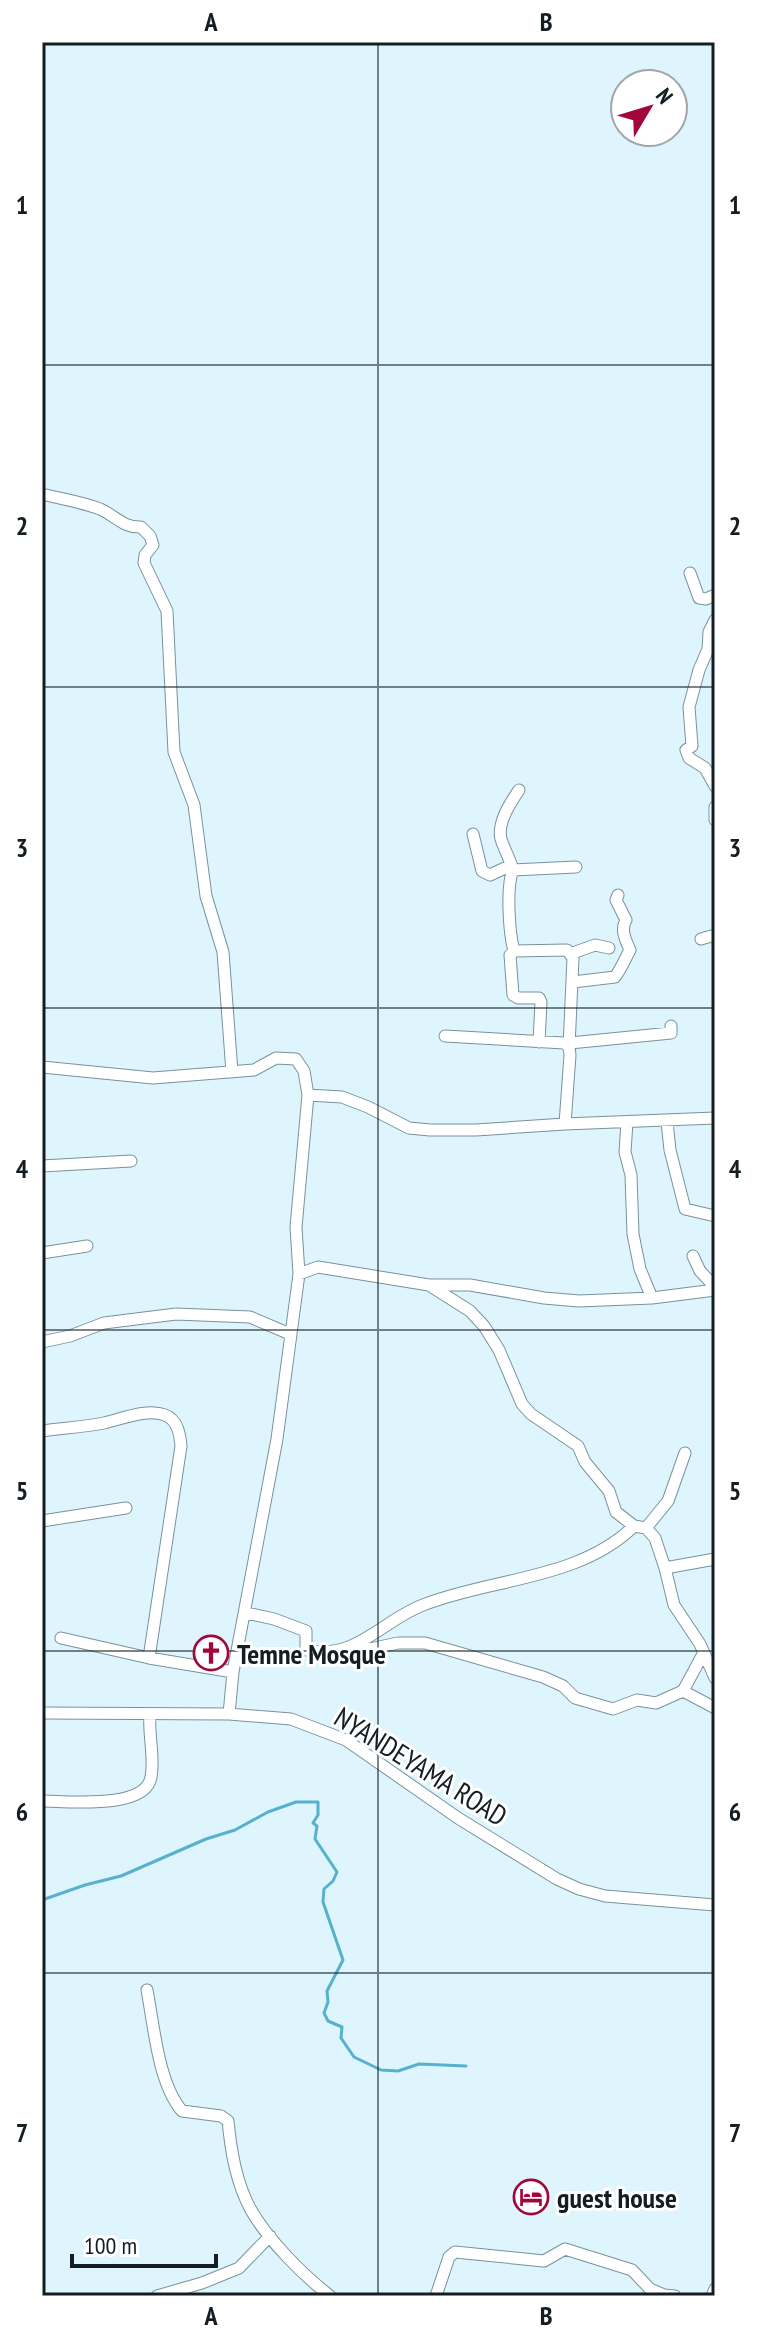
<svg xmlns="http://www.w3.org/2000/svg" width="757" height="2338" viewBox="0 0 757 2338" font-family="'PT Sans Narrow',sans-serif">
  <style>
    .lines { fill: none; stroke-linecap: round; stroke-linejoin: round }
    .stream { stroke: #57b1cd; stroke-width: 3 }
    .minor-casing { stroke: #78929b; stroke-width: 13 }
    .minor { stroke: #fff; stroke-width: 11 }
    .grid { fill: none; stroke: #141e22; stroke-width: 2; stroke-opacity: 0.55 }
    .labels { text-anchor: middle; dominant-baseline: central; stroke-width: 6; stroke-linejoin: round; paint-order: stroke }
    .poi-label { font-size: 28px; font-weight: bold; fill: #141e22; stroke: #fff; text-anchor: start }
    .street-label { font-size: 28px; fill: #141e22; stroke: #fff }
    .neatline { fill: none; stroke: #141e22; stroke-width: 3 }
    .grid-label { font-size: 26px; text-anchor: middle; font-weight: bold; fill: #141e22 }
  </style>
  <rect width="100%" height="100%" fill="#def5fd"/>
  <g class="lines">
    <path class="stream" d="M42 1900 85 1885 121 1876 206 1839 235 1830 268 1812 296 1802H318V1815L313 1823 317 1826 315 1839 337 1872 333 1881 324 1889 323 1902 343 1960 327 1991 328 2002 324 2013 328 2021 342 2027 341 2038 354 2057 381 2070 398 2071 419 2064 466 2066"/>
    <g class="minor-casing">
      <path id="minor" d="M42 494C61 499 82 502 100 509 116 516 123 528 141 527L150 536 153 545 145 555 144 563 167 611 174 752 194 805 206 896 223 952 232 1072
        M690 573 699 598 706 599 715 595
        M715 620 709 632 708 649 699 670 689 707 692 746 686 750 689 758 705 768 715 786
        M715 807V820
        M473 834 482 871 490 875 505 868 513 870C510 859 504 849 501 839 497 822 511 802 519 790
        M701 939 715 935
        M514 951C509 933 506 886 513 870L576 867
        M570 954 595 945 609 948
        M573 982 615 977C621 969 625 959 630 950 626 941 620 930 626 920L616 900 618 895
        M445 1036 564 1043 569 1047 570 1055 565 1124
        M539 1042 541 1002 539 998H518L513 995 510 955 514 951 567 950 573 958 569 1047
        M570 1043 671 1033V1026
        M42 1067 153 1078 254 1070 276 1058 296 1059 304 1071 308 1095 296 1227 299 1274 277 1439 233 1672 229 1714
        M308 1095 342 1097 368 1107 409 1128 430 1130H476L565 1124 715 1118
        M667 1122 670 1150 685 1209 715 1216
        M42 1166 131 1161
        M42 1253 87 1246
        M693 1256 700 1271 715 1287
        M299 1274 318 1267 429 1285H470L544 1298 579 1301 652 1298 640 1269 633 1234 631 1175 625 1152 627 1122
        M429 1285 470 1311 484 1326 499 1350 522 1404 531 1414 578 1446 585 1462 609 1491 616 1512 634 1526
        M652 1298 715 1290
        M42 1342 70 1336 104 1323 176 1314 250 1317 290 1334
        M42 1431C63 1428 84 1427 104 1423 122 1419 147 1408 165 1415 178 1420 180 1435 181 1446L149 1658
        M42 1521 126 1508
        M646 1528 655 1538 665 1568 715 1559
        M665 1568 674 1605 700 1644 715 1678
        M246 1613 274 1619 306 1631V1650C356 1661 381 1621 423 1605 491 1578 579 1580 634 1526L646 1528 668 1501 685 1453
        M61 1638 149 1658 233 1672
        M361 1643 370 1649 398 1643H425L543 1677 563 1686 575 1698 613 1709 637 1700 656 1703 683 1691
        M703 1654 683 1691 715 1708
        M42 1713 229 1714 291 1719 346 1740 458 1818 557 1879 579 1889 605 1896 715 1905
        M42 1801C67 1801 146 1810 151 1777 155 1757 148 1735 150 1714
        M147 1990C154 2026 158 2083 182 2111L221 2116 228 2121C231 2151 236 2183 251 2210 268 2240 303 2275 330 2296
        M157 2296 202 2283 239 2268 270 2236
        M436 2296 449 2257 455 2252 544 2261 565 2249 632 2270 650 2289 664 2295 675 2296
        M712 2296 715 2289"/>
    </g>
    <use href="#minor" class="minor"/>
  </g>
  <path class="grid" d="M378 42V2296M42 365H715M42 687H715M42 1008H715M42 1330H715M42 1651H715M42 1973H715"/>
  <defs>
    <g id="church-ring" transform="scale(1.8)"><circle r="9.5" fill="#fff" stroke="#a3063b" stroke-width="1.5"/><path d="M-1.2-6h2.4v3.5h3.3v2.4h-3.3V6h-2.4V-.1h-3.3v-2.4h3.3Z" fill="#a3063b"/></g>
    <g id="hotel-ring" transform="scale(1.8)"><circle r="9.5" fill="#fff" stroke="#a3063b" stroke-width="1.5"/><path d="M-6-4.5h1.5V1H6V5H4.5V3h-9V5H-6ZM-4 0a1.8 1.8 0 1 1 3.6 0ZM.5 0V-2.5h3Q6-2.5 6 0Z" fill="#a3063b"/></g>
  </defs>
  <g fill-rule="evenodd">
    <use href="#church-ring" x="211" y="1653"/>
    <use href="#hotel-ring" x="531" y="2197"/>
  </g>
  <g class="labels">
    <g class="poi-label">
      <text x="237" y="1653">Temne Mosque</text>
      <text x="557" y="2197">guest house</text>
    </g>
    <g class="street-label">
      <text transform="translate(421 1766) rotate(32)">NYANDEYAMA ROAD</text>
    </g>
  </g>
  <rect width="757" height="2338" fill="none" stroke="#ffffff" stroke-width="88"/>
  <g transform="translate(649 108) rotate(52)"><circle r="38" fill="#ffffff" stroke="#a1a5a7" stroke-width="2"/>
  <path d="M0-6L14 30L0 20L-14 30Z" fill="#a3063b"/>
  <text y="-12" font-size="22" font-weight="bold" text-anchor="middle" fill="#141e22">N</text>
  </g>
  <path d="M72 2254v12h144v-12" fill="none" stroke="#141e22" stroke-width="4"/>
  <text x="84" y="2254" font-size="24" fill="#141e22" stroke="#ffffff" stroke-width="6" paint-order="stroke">100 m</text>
  <rect x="44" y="44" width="669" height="2250" class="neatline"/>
  <g class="grid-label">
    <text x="211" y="31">A</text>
    <text x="546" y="31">B</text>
    <text x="22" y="214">1</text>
    <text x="735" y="214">1</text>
    <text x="22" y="535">2</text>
    <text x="735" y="535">2</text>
    <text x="22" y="857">3</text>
    <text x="735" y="857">3</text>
    <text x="22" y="1178">4</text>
    <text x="735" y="1178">4</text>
    <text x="22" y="1500">5</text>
    <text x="735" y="1500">5</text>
    <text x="22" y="1821">6</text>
    <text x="735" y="1821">6</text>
    <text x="22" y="2142">7</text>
    <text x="735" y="2142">7</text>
    <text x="211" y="2325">A</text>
    <text x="546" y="2325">B</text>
  </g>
</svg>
